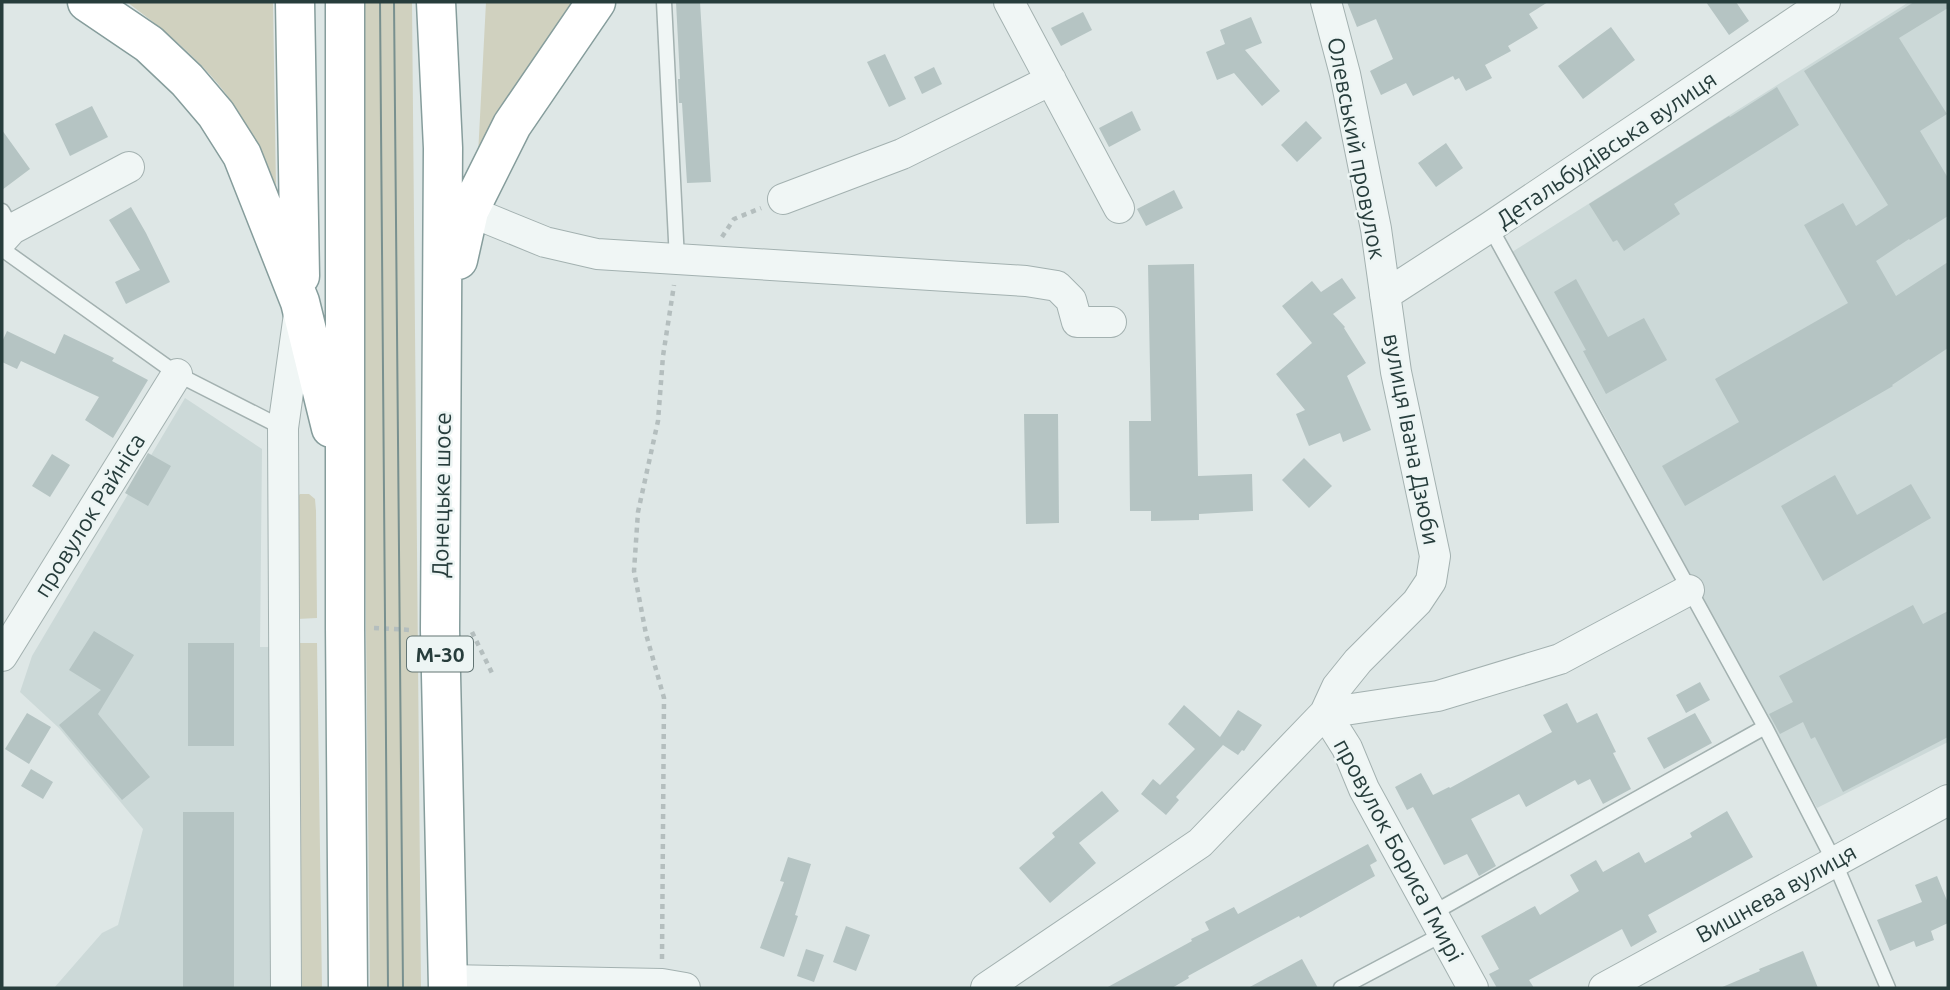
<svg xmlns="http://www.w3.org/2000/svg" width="1950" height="990" viewBox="0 0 1950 990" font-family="Ubuntu,sans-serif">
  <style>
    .built { fill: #ccd9d8 }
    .green { fill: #d0d1bf }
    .building { fill: #b5c4c3 }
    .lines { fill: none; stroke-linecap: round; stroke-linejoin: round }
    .service-casing { stroke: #a3b1b0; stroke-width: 17 }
    .minor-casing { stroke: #a3b1b0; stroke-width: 32 }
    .trunk-casing { stroke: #869d9c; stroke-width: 41 }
    .path { stroke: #b4bebe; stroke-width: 4.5; stroke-dasharray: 5 5; stroke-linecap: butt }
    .service { stroke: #f0f6f5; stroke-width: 14 }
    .minor { stroke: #f0f6f5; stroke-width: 30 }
    .trunk { stroke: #fff; stroke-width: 38 }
    .tram { stroke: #78908f; stroke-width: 2 }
    .labels { text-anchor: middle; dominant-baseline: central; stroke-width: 5; stroke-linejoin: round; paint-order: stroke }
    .shield { fill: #edf5f4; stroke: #627473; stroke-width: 2 }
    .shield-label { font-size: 21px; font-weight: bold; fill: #273d3c }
    .street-label { font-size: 23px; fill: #273d3c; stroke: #edf5f4 }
  </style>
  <rect width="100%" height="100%" fill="#dee7e6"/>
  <path class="built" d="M1909 2H1948V742L1817 808 1606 419 1512 252Z
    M185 398 262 449 260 647H277L281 988H54L102 933 118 925 143 829 59 728 20 692 32 656Z"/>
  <path class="green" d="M127 2H273L276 188H273C264 168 257 147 247 127 221 76 172 36 127 2Z
    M359 2H412L421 988H370Z
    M486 2H583L478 155Z
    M300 494H309L315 499 316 511 317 618 297 619 295 500Z
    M296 643H317L322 988H301Z"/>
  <path class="building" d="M676 2H700L711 182 687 183 682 103H679L678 79H680Z
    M1347 2H1548L1529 14 1538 28 1508 46 1511 51 1485 65 1492 78 1466 91 1459 78 1455 80 1453 76 1413 96 1406 83 1381 95 1370 71 1393 59 1376 19 1357 27Z
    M1706 2H1736L1749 21 1729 35Z
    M1914 2H1948V8L1899 38 1947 114 1920 131 1948 178V216L1910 240 1909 239 1876 261 1896 296 1948 262V348L1892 385 1893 386 1685 506 1662 466 1739 422 1715 379 1848 303 1804 225 1843 203 1856 226 1888 205 1804 71Z
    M1083 12 1092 30 1061 46 1051 28Z
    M1251 17 1262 43 1245 50 1280 91 1262 106 1234 73 1217 80 1206 52 1225 44 1220 30Z
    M1611 27 1635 60 1583 99 1558 66Z
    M885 54 906 99 889 107 867 62Z
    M934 67 942 84 922 94 914 77Z
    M1777 87 1799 125 1674 204 1680 214 1624 251 1617 240 1613 242 1589 204 1729 116 1730 117Z
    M92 106 108 137 70 156 55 124Z
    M1132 111 1141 130 1109 147 1099 128Z
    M1306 121 1322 138 1297 162 1281 145Z
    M2 130 30 169 2 190Z
    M1446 143 1463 168 1436 187 1418 163Z
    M1174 190 1183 208 1146 226 1137 209Z
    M131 207 146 233 170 282 126 304 115 282 140 270 109 220Z
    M1194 264 1198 476 1252 474 1253 511 1199 514V520L1151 521V511H1130L1129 421H1151L1148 265Z
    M1342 278 1356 298 1333 314 1345 327 1344 328 1366 363 1347 376 1371 430 1343 442 1340 433 1309 446 1296 414 1305 410 1276 374 1312 343 1282 306 1312 281 1321 292Z
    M1576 279 1608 337 1644 318 1667 360 1606 394 1583 351 1586 350 1554 292Z
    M7 331 55 354 64 334 114 358 112 361 148 380 113 438 85 420 99 397 21 361 17 369 2 362V342Z
    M1024 414H1058L1059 523 1026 524Z
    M148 453 171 466 148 506 125 493Z
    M52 454 70 465 50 497 32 486Z
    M1304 458 1332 486 1309 508 1282 480Z
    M1835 475 1857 515 1911 484 1931 518 1823 581 1781 506Z
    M1913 605 1923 624 1948 611V737L1843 792 1815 737 1811 739 1803 722 1780 734 1769 714 1793 702 1779 676Z
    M94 631 134 655 98 714 150 777 122 800 59 725 101 690 69 670Z
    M188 643H234V746H188Z
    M1700 682 1710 700 1686 713 1676 695Z
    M1567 703 1577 723 1597 713 1616 752 1613 753 1631 789 1603 804 1590 779 1578 785 1575 780 1526 807 1519 794 1471 819 1496 866 1479 876 1467 854 1444 865 1413 807 1407 810 1395 787 1421 773 1433 795 1449 787 1450 788 1552 732 1543 715Z
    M1184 705 1220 737 1238 710 1262 725 1244 751 1242 750 1238 755 1223 745 1176 797 1179 800 1166 815 1141 794 1153 779 1160 785 1195 749 1168 724Z
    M27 713 51 727 29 764 5 749Z
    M1695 713 1712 743 1664 769 1647 738Z
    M31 769 53 782 43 799 21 786Z
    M1102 791 1119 811 1079 843 1096 863 1050 903 1019 868 1055 837 1052 833Z
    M1727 811 1753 857 1648 915 1657 932 1631 947 1622 929 1529 980 1534 988H1497L1489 974 1499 969 1481 936 1535 906 1540 915 1579 891 1570 875 1596 860 1603 872 1639 852 1645 863 1692 837 1690 833Z
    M183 812H234V988H183Z
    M1368 844 1377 861 1370 865 1375 876 1300 918 1299 916 1252 941 1188 976 1189 978 1172 988H1106L1192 941 1191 939 1209 930 1205 922 1234 907 1238 914Z
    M788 857 811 864 795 915 798 916 784 957 760 948 784 882 780 881Z
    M1937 876 1948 903V923L1931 931 1934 940 1916 947 1914 941 1890 951 1877 920 1922 902 1915 885Z
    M846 926 870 935 856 971 833 962Z
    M806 949 824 955 814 982 797 976Z
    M1803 951 1818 988H1720L1760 971 1759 969Z
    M1302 959 1318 988H1248Z"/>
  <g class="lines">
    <g class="service-casing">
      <path id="service" d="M664 2 677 260
        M2 211 12 229
        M1490 227 1765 727 1834 861 1888 988
        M2 249 177 374 283 428
        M1431 914 1765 727
        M1341 988 1443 934"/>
    </g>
    <g class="minor-casing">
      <path id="minor" d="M1009 2 1119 208
        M783 199 902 154 1051 80
        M469 211 545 242 597 254 1026 281 1057 286 1071 300 1077 322H1111
        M2 240 12 229 129 167
        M1385 295 1490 227 1825 2
        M2 656 177 374
        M1325 713 1438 696 1560 659 1689 590
        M1325 713 1347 748 1364 789 1473 988
        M448 980 662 984 685 988
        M286 988 283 428 299 314
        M986 988 1200 843 1325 713 1337 687 1358 661 1417 602 1431 581 1435 556 1396 372 1376 229 1345 74 1326 2
        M1604 988 1948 800"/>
    </g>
    <g class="trunk-casing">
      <path id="trunk" d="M87 2 149 44 187 80 216 114 242 155 300 302 331 428
        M295 2 300 276
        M345 2V628L348 988
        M436 2 443 148 440 630 448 988
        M458 260 469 211 512 125 596 2"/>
    </g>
    <path class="path" d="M722 237 734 219 761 208
      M374 628 411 630
      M472 632 493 675
      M662 959 664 698 646 634 634 571 638 512 658 421 663 356 674 285"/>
    <use href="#service" class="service"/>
    <use href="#minor" class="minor"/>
    <use href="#trunk" class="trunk"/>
    <path class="tram" d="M380 2 388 988
      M394 2 403 988"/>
  </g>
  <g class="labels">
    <rect class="shield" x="407" y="636.5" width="66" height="35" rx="5"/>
    <g class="shield-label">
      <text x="440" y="654">М-30</text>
    </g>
    <g class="street-label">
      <text transform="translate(1357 148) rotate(79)">Олевський провулок</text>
      <text transform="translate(1606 149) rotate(-34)">Детальбудівська вулиця</text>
      <text transform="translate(1412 439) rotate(79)">вулиця Івана Дзюби</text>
      <text transform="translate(441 495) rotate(-89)">Донецьке шосе</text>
      <text transform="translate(89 515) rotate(-58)">провулок Райніса</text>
      <text transform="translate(1399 850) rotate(62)">провулок Бориса Гмирі</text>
      <text transform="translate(1776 893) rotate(-29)">Вишнева вулиця</text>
    </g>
  </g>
  <rect width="1950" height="990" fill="none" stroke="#273d3c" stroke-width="7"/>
</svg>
